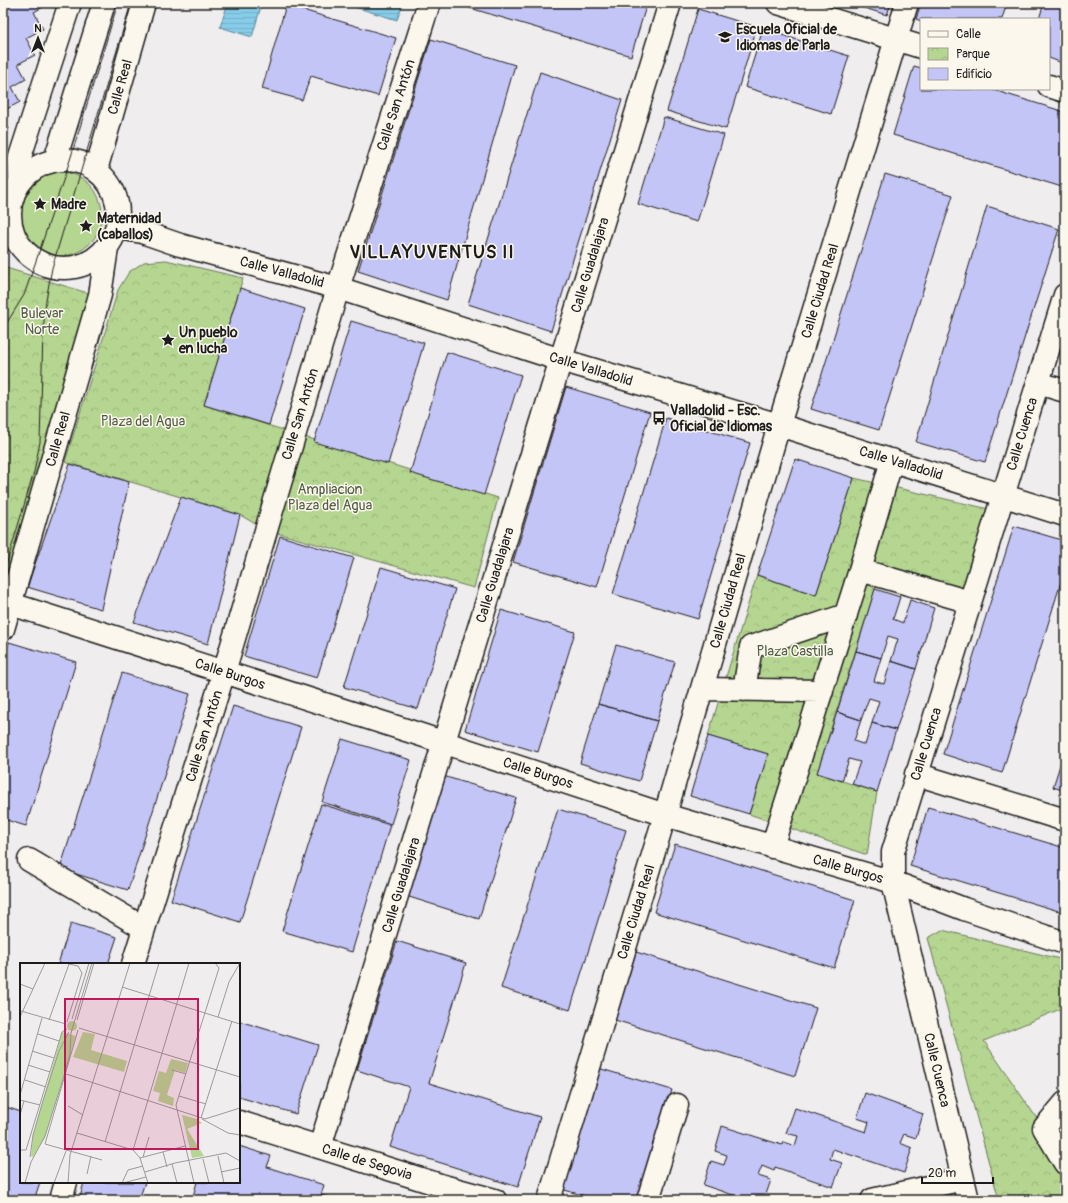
<svg xmlns="http://www.w3.org/2000/svg" width="1068" height="1203" viewBox="0 0 1068 1203" font-family="Pangolin,sans-serif">
  <style>
    .green { fill: #b5d690; stroke: #687956 }
    .park { fill: url(#park-crowns); stroke: #687956 }
    .water { fill: url(#water-rules); stroke: #5c8697 }
    .building { fill: #c4c5f7; stroke: #1c1c1c }
    .lines { fill: none; stroke-linecap: round; stroke-linejoin: round }
    .street-casing { stroke: #1c1c1c; stroke-width: 25 }
    .secondary-casing { stroke: #1c1c1c; stroke-width: 25 }
    .street { stroke: #fbf7ec; stroke-width: 22 }
    .secondary { stroke: #fbf7ec; stroke-width: 22 }
    .tram { stroke: #1c1c1c; stroke-width: 1 }
    .labels { text-anchor: middle; dominant-baseline: central; stroke-width: 3; stroke-linejoin: round; paint-order: stroke }
    .poi-label { font-size: 14px; font-weight: bold; fill: #1c1c1c; stroke: #fbf7ec; text-anchor: start }
    .street-label { font-size: 14px; fill: #1c1c1c; stroke: #fbf7ec }
    .park-label { font-size: 14px; fill: #525d45; stroke: #fbf7ec }
    .district-label { font-size: 18px; font-weight: bold; letter-spacing: 1px; fill: #1c1c1c; stroke: #fbf7ec }
    .inset-road { fill: none; stroke: #9b999a; stroke-width: 1 }
    .view { fill: #c2185b; fill-opacity: 0.15; stroke: #c2185b; stroke-width: 2 }
    .inset-edge { fill: none; stroke: #1c1c1c; stroke-width: 2 }
  </style>
  <defs>
    <pattern id="park-crowns" width="20" height="18" patternUnits="userSpaceOnUse"><rect width="20" height="18" fill="#b5d690"/><path d="M2 6a3 3 0 1 1 6 0M12 15a3 3 0 1 1 6 0" fill="none" stroke="#9bb77c"/></pattern>
    <pattern id="water-rules" width="6" height="5" patternUnits="userSpaceOnUse"><rect width="6" height="5" fill="#87cde9"/><path d="M0 2.5h6" fill="none" stroke="#74afc7"/></pattern>
  </defs>
  <rect width="100%" height="100%" fill="#f0edee"/>
  <filter id="ink" filterUnits="userSpaceOnUse"><feTurbulence type="fractalNoise" baseFrequency=".025" numOctaves="2"/><feDisplacementMap in="SourceGraphic" scale="8" xChannelSelector="R" yChannelSelector="G"/><feConvolveMatrix kernelMatrix="1 2 1 2 8 2 1 2 1" color-interpolation-filters="sRGB"/></filter>
  <g filter="url(#ink)">
    <path class="green" d="M18 214a42 42 0 1 1 84 0a42 42 0 1 1-84 0Z"/>
    <path class="park" d="M166 260 243 278 204 405 498 498 474 588 266 530 240 515 65 462 118 290 129 272 144 262Z
      M3 267 91 294 3 586Z
      M854 478 989 509 963 593 883 564 817 773 877 792 867 855 749 814 768 754 708 736 757 575 816 595Z
      M942 930 1060 959 1065 964V1007L984 1041 1053 1142 1065 1161V1200H999L928 938Z"/>
    <path class="water" d="M228 3H262L252 37 220 27Z
      M349 3H403L397 20 348 5Z"/>
    <path class="building" d="M3 3H50L34 12 43 29 26 38 35 55 18 64 26 79 12 87 20 102 3 111Z
      M453 3H647L631 56Z
      M848 3H891L887 15Z
      M921 3H1007L1002 19H921V21L916 19Z
      M1044 3H1065V64L1049 58V19H1039Z
      M286 5 396 38 378 96 311 76 302 100 262 89Z
      M698 9 757 27 726 129 667 111Z
      M763 29 849 56 831 114 745 87Z
      M431 39 515 65 447 300 358 271Z
      M914 66 921 68V89H990L1065 112V188L893 135Z
      M540 72 622 100 551 331 468 304Z
      M664 117 724 135 697 222 638 204Z
      M3 118 9 129 3 132Z
      M885 174 953 195 879 430 811 409Z
      M987 206 1059 229 985 462 916 442Z
      M240 288 305 309 269 425 204 405Z
      M351 321 424 343 388 464 314 442Z
      M447 352 521 375 484 495 410 473Z
      M566 387 650 412 597 587 513 562Z
      M666 418 750 443 698 619 613 594Z
      M795 459 854 478 816 595 757 575Z
      M70 464 129 482 101 609 27 587Z
      M181 497 240 515 208 644 134 622Z
      M1014 526 1065 541V569L1002 773 943 754Z
      M280 536 354 558 317 678 244 656Z
      M381 567 455 589 418 709 344 687Z
      M875 589 900 597 893 619 903 623 910 600 934 608 916 669 891 661 898 639 888 636 881 658 856 651Z
      M501 610 575 632 538 752 465 730Z
      M9 642 76 662 26 826 3 819V663Z
      M616 645 675 662 657 721 598 704Z
      M856 651 881 658 874 681 884 684 891 661 916 669 896 730 872 723 879 701 869 698 861 720 837 712Z
      M122 673 190 694 128 890 60 869Z
      M598 704 657 721 639 781 580 763Z
      M233 706 301 727 240 922 171 900Z
      M837 712 861 720 854 741 865 745 872 723 896 730 877 792 852 784 860 762 849 759 842 781 817 773Z
      M708 736 768 754 749 814 690 796Z
      M342 739 411 760 391 824 322 802Z
      M1065 749V791L1053 787Z
      M443 776 516 798 479 919 406 896Z
      M321 804 390 825 352 952 282 931Z
      M928 807 1065 848V913L910 866Z
      M558 809 626 830 570 1010 501 988Z
      M675 844 855 900 834 968 654 912Z
      M71 923 117 937 108 964H58Z
      M397 941 466 963 429 1083 540 1117 518 1187 390 1147 409 1087 357 1070Z
      M636 952 816 1008 795 1076 615 1020Z
      M239 1021 318 1045 296 1114 239 1097Z
      M598 1068 672 1090 638 1200H599L561 1189Z
      M865 1093 923 1114 916 1138 904 1134 900 1143 912 1148 904 1173 833 1149 830 1159 842 1163 833 1187 775 1167 774 1171 762 1166 758 1176 771 1180 764 1200H748L703 1185 711 1161 724 1165 727 1155 715 1151 722 1126 782 1145 783 1142 795 1146 798 1136 786 1133 795 1108 866 1132 869 1122 857 1118Z
      M3 1106 21 1112V1182H40L34 1200H7L3 1199Z
      M239 1146 271 1156 267 1167 324 1185 321 1195 339 1200H192L197 1182H239Z
      M84 1182H145L139 1200H86L80 1198Z"/>
    <g class="lines">
      <g class="street-casing">
        <path id="street" d="M778 3 921 47
          M1049 86 1065 91
          M20 182 19 160 70 3
          M3 199 11 201
          M117 228 142 232 180 245 338 288 561 360 779 425 1065 515
          M1038 383 1065 391
          M860 570 970 602
          M11 604 409 731 665 815 893 882 964 909 1065 943
          M702 689 822 691
          M744 690 751 647 846 615
          M916 774 1065 820
          M772 847 860 570 892 460
          M29 860 144 928
          M133 964 224 672 338 288 429 3
          M1065 1103 1044 1128 1065 1163
          M320 1147 670 3
          M61 1200 66 1182
          M549 1200 665 815 779 425 907 3
          M648 1200 677 1105
          M872 1200 963 1179
          M968 1200 893 882V852L1065 295"/>
      </g>
      <g class="secondary-casing">
        <path id="secondary" d="M10 214a54 54 0 1 1 108 0a54 54 0 1 1-108 0Z
          M55 160 104 3
          M96 170 144 3
          M3 629 100 295 107 248
          M239 1122 440 1185 495 1200"/>
      </g>
      <use href="#street" class="street"/>
      <use href="#secondary" class="secondary"/>
      <path class="tram" d="M3 329 24 295 36 261 70 160 118 3
        M3 576 34 472 40 442 43 332 46 300 52 268 131 3"/>
    </g>
  </g>
  <defs>
    <g id="school-bare" transform="scale(1.08)"><path d="M0-5L7-2L0 1L-7-2ZM-4 1L0 2.5L4 1V4Q0 6-4 4Z" fill="#1c1c1c" stroke="#fbf7ec" stroke-width="2.5" paint-order="stroke"/></g>
    <g id="sight-bare" transform="scale(1.08)"><path d="M0-6L1.8-2.2L6-1.7L2.9 1.2L3.7 5.4L0 3.3L-3.7 5.4L-2.9 1.2L-6-1.7L-1.8-2.2Z" fill="#1c1c1c" stroke="#fbf7ec" stroke-width="2.5" paint-order="stroke"/></g>
    <g id="bus-bare" transform="scale(1.08)"><path d="M-5-6H5V4H4V6H2V4H-2V6H-4V4H-5ZM-3.5-4V0h7V-4ZM-3.5 1.2v1.5H-2V1.2ZM2 1.2v1.5H3.5V1.2Z" fill="#1c1c1c" stroke="#fbf7ec" stroke-width="2.5" paint-order="stroke"/></g>
  </defs>
  <g fill-rule="evenodd">
    <use href="#school-bare" x="725" y="37"/>
    <use href="#sight-bare" x="40" y="204"/>
    <use href="#sight-bare" x="86" y="226"/>
    <use href="#sight-bare" x="168" y="340"/>
    <use href="#bus-bare" x="659" y="418"/>
  </g>
  <g class="labels">
    <g class="poi-label">
      <text x="736" y="29">Escuela Oficial de<tspan x="736" dy="16">Idiomas de Parla</tspan></text>
      <text x="51" y="204">Madre</text>
      <text x="97" y="218">Maternidad<tspan x="97" dy="16">(caballos)</tspan></text>
      <text x="179" y="332">Un pueblo<tspan x="179" dy="16">en lucha</tspan></text>
      <text x="670" y="410">Valladolid - Esc.<tspan x="670" dy="16">Oficial de Idiomas</tspan></text>
    </g>
    <g class="street-label">
      <text transform="translate(120 87) rotate(-74)">Calle Real</text>
      <text transform="translate(396 105) rotate(-72)">Calle San Antón</text>
      <text transform="translate(590 265) rotate(-73)">Calle Guadalajara</text>
      <text transform="translate(282 272) rotate(15)">Calle Valladolid</text>
      <text transform="translate(820 291) rotate(-73)">Calle Ciudad Real</text>
      <text transform="translate(591 369) rotate(17)">Calle Valladolid</text>
      <text transform="translate(300 414) rotate(-73)">Calle San Antón</text>
      <text transform="translate(1022 434) rotate(-73)">Calle Cuenca</text>
      <text transform="translate(58 439) rotate(-74)">Calle Real</text>
      <text transform="translate(901 463) rotate(17)">Calle Valladolid</text>
      <text transform="translate(495 575) rotate(-73)">Calle Guadalajara</text>
      <text transform="translate(728 601) rotate(-74)">Calle Ciudad Real</text>
      <text transform="translate(230 674) rotate(18)">Calle Burgos</text>
      <text transform="translate(204 736) rotate(-73)">Calle San Antón</text>
      <text transform="translate(926 744) rotate(-73)">Calle Cuenca</text>
      <text transform="translate(538 773) rotate(18)">Calle Burgos</text>
      <text transform="translate(848 869) rotate(16)">Calle Burgos</text>
      <text transform="translate(401 885) rotate(-73)">Calle Guadalajara</text>
      <text transform="translate(636 912) rotate(-73)">Calle Ciudad Real</text>
      <text transform="translate(937 1070) rotate(77)">Calle Cuenca</text>
      <text transform="translate(367 1162) rotate(17)">Calle de Segovia</text>
    </g>
    <g class="park-label">
      <text x="42" y="313">Bulevar<tspan x="42" dy="16">Norte</tspan></text>
      <text x="143" y="421">Plaza del Agua</text>
      <text x="330" y="489">Ampliacion<tspan x="330" dy="16">Plaza del Agua</tspan></text>
      <text x="795" y="651">Plaza Castilla</text>
    </g>
    <g class="district-label">
      <text x="432" y="252">VILLAYUVENTUS II</text>
    </g>
  </g>
  <g transform="translate(20 963)">
    <rect width="220" height="220" fill="#f0edee"/>
    <path d="M47 63a5 5 0 1 1 10 0a5 5 0 1 1-10 0Z" fill="#b5d690"/>
    <path d="M42 69 56 73 25 175 13 194 11 193 13 172ZM63 69 75 71 71 87 107 98 104 109 53 94ZM151 96 168 100 165 110 155 107 147 132 154 135 153 143 138 138 140 130 133 128 139 108 146 110ZM162 152 177 156 182 160 167 166 184 193 172 195Z" fill="#b5d690"/>
    <path class="inset-road" d="M0 21 13 26M102 24 220 61M1 48 46 61M0 54 25 0M198 54 209 19 220 0M52 56 69 0M29 57 49 1 58 3 62 10 47 59M57 57 74 0M59 65 220 114M58 67 25 181 82 197M18 71 39 78M12 88 34 95M8 102 30 109M152 107 166 111M46 111 185 156 220 145M5 117 26 124M0 132 22 55M159 133 186 141M0 137 20 142M48 143 63 152M0 152 4 138M181 155 212 58M182 156 208 170 220 172M57 170 113 187 120 195 128 220M85 179 139 0M0 187H6L42 69 47 66M113 187 169 0M143 189 147 204M198 193 204 220M10 194 13 172 22 141 39 88 49 69M123 194 129 174M120 195 165 183M183 196 189 220M152 201 157 220M125 209 155 200 206 190 220 198M201 209 220 205M67 211 71 193M5 220 11 199 25 173 43 116 50 91 51 70 72 0M34 220 46 188M48 220 50 192 110 0M102 220 108 207 123 203M103 220 126 214M174 220 156 142 199 5 195 0"/>
    <path class="view" d="M45 36H178V186H45Z"/>
    <rect width="220" height="220" class="inset-edge"/>
  </g>
  <rect width="1068" height="1203" fill="none" stroke="#fbf7ec" stroke-width="16"/>
  <rect x="8" y="8" width="1052" height="1187" fill="none" stroke="#1c1c1c" stroke-width="1.5" filter="url(#ink)"/>
  <rect x="920" y="18" width="130" height="72" fill="#fbf7ec" stroke="#a29f99"/>
  <rect x="928" y="31" width="20" height="6" fill="#fbf7ec" stroke="#a29f99"/>
  <text x="956" y="38" font-size="12" fill="#1c1c1c">Calle</text>
  <rect x="928" y="48" width="20" height="12" fill="url(#park-crowns)" stroke="#a29f99"/>
  <text x="956" y="58" font-size="12" fill="#1c1c1c">Parque</text>
  <rect x="928" y="68" width="20" height="12" fill="#c4c5f7" stroke="#a29f99"/>
  <text x="956" y="78" font-size="12" fill="#1c1c1c">Edificio</text>
  <g transform="translate(38 38)" stroke="#fbf7ec" stroke-width="3" paint-order="stroke">
  <path d="M0-3L7 15L0 10L-7 15Z" fill="#1c1c1c"/>
  <text y="-6" font-size="11" font-weight="bold" text-anchor="middle" fill="#1c1c1c">N</text>
  </g>
  <path d="M922 1177v6h71v-6" fill="none" stroke="#1c1c1c" stroke-width="2"/>
  <text x="928" y="1177" font-size="12" fill="#1c1c1c" stroke="#fbf7ec" stroke-width="3" paint-order="stroke">20 m</text>
</svg>
